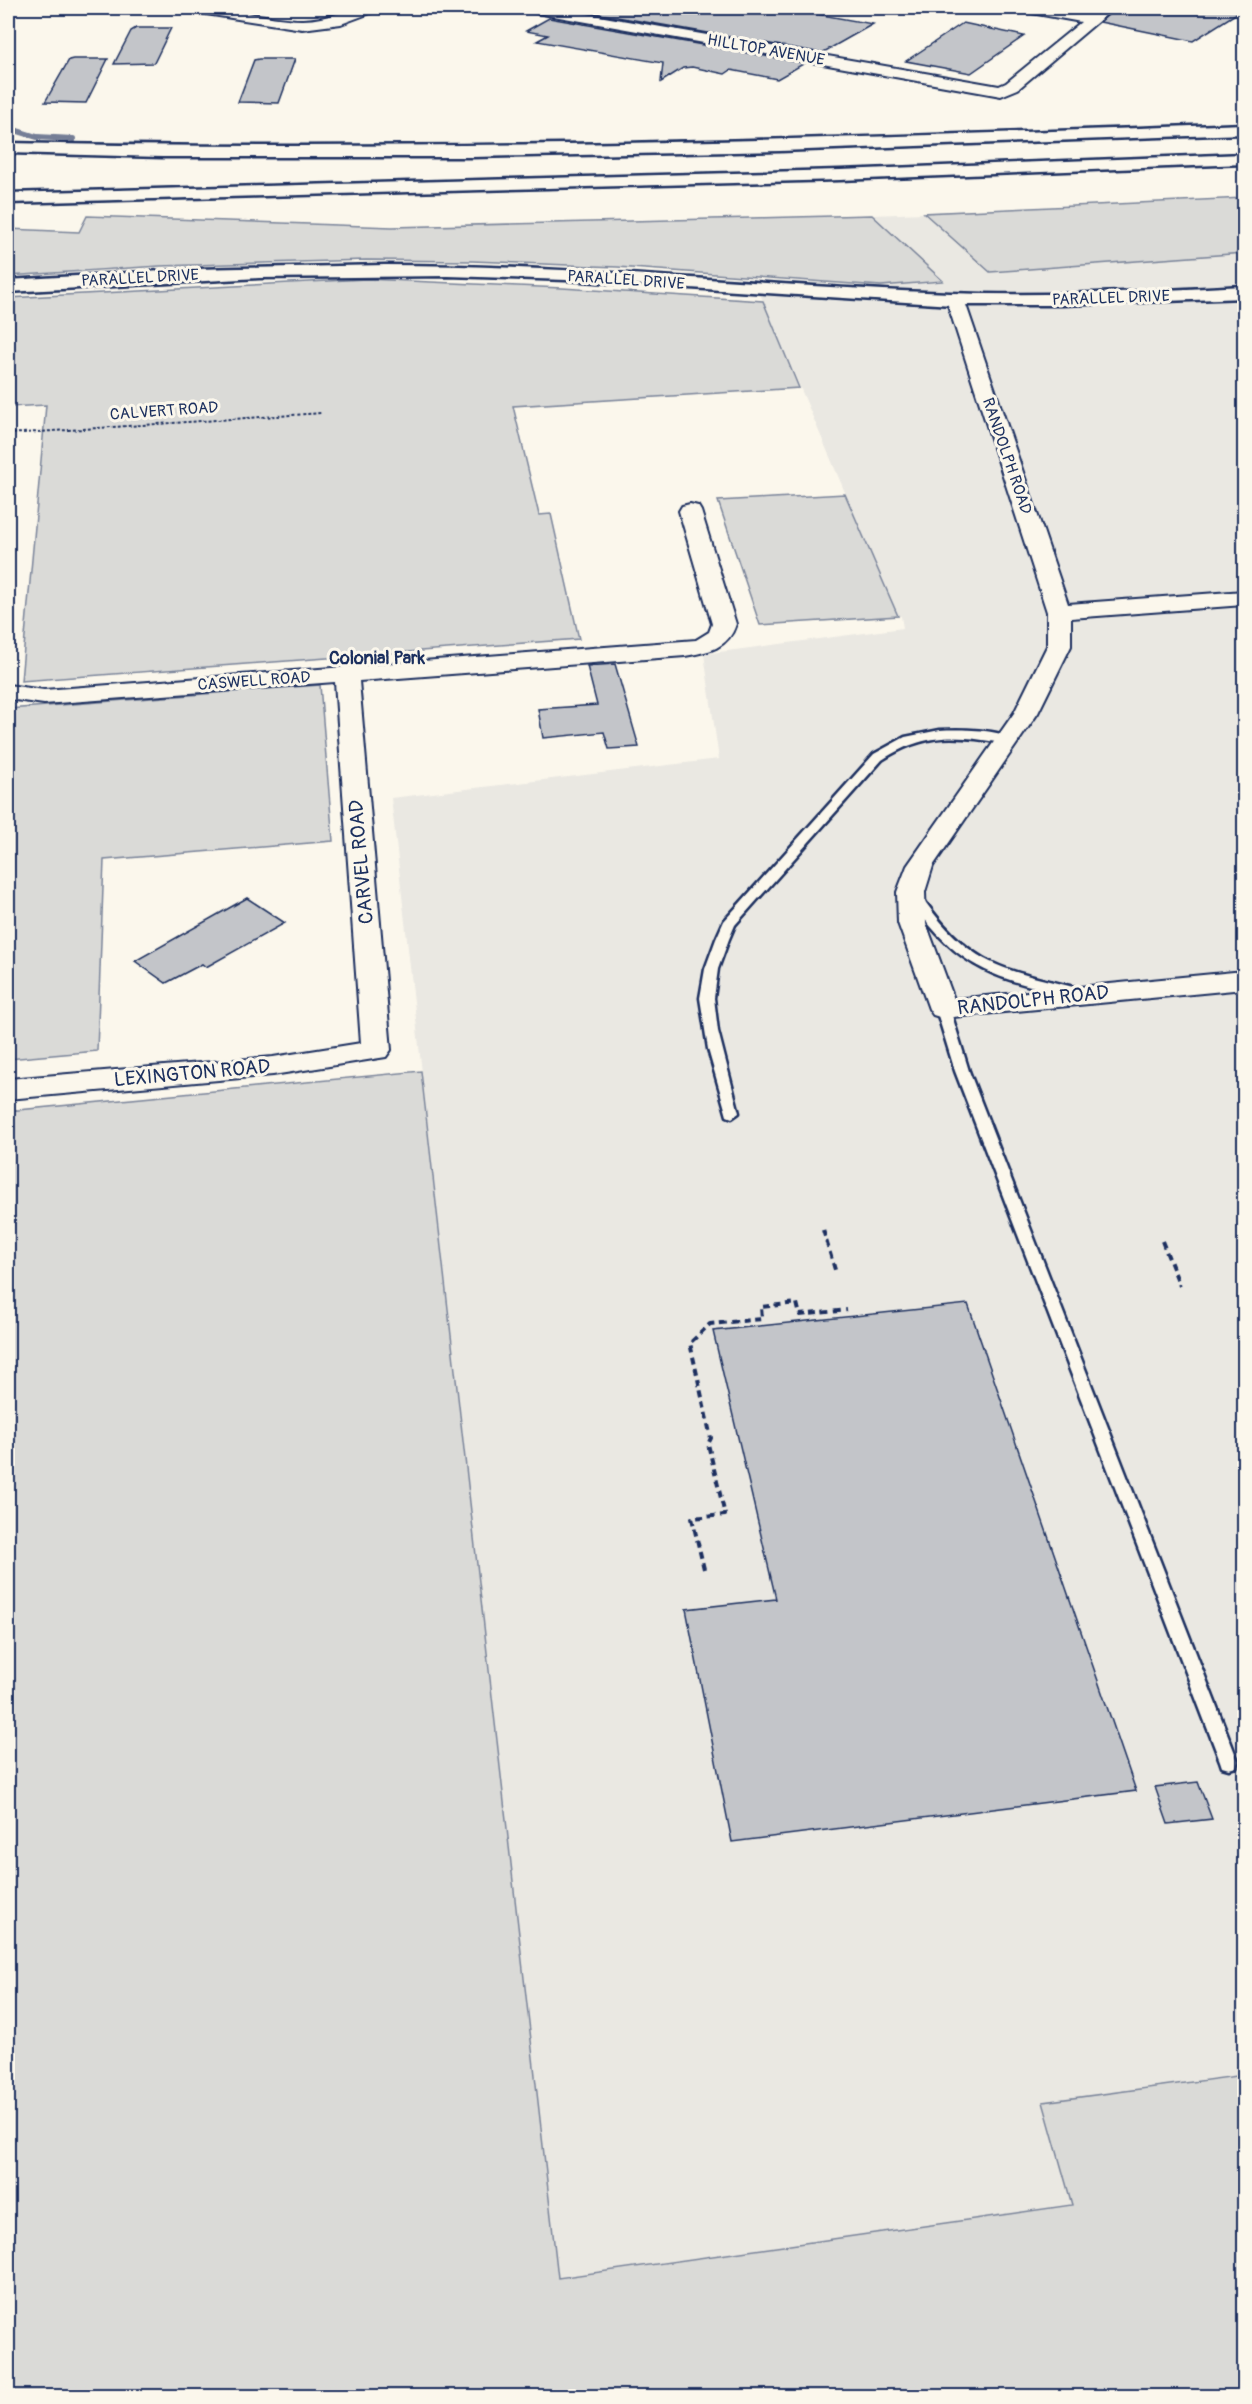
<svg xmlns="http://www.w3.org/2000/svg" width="1252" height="2404" viewBox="0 0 1252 2404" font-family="Pangolin,sans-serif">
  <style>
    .built { fill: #eae8e2 }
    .green { fill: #dadad7; stroke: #7a849a; stroke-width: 1.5 }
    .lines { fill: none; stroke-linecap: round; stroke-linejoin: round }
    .stream { stroke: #747e96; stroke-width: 6 }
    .building { fill: #c3c5c9; stroke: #1b2f5e; stroke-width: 1.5 }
    .lane-casing { stroke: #1b2f5e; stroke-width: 5 }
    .street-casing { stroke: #1b2f5e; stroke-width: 4 }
    .secondary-casing { stroke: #1b2f5e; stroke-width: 5 }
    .highway-casing { stroke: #1b2f5e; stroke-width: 5 }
    .path-far1 { stroke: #1b2f5e; stroke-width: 2; stroke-dasharray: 3 2; stroke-linecap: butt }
    .path { stroke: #1b2f5e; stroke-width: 4; stroke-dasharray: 7 4.5; stroke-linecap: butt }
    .lane { fill: #fbf7ec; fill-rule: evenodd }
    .street { fill: #fbf7ec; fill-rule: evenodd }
    .secondary { fill: #fbf7ec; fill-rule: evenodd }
    .highway { fill: #fbf7ec; fill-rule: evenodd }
    .labels { text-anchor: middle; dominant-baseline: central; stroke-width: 6; stroke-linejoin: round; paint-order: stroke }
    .far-street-label { font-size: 16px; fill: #1b2f5e; stroke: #fbf7ec }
    .far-neighbourhood-label { font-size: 18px; font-weight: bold; fill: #1b2f5e; stroke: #fbf7ec }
    .street-label { font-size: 20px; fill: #1b2f5e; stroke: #fbf7ec }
  </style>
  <rect width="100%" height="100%" fill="#fbf7ec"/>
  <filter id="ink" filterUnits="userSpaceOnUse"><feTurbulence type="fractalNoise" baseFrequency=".0167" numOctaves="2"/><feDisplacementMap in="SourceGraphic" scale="12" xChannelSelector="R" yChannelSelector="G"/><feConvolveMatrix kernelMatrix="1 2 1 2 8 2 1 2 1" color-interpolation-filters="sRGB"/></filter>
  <g filter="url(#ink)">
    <path class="built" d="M924 213 990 272 1244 253V2075L1043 2102 1072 2205 558 2278 391 798 719 759 704 654 903 628 901 616H898L761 296 942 281 872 215Z"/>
    <path class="green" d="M1244 198V253L990 272 924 213Z
      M872 215 943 281 881 286 617 267 472 261 366 260 160 266 8 276V229L79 232 87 216 392 227Z
      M366 279 562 288 763 301 799 388 513 406 539 515 551 514 579 639 21 681 46 405 8 407V298Z
      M845 494 898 616 760 625 718 501Z
      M320 685 333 841 104 860 97 1051 8 1059V709Z
      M421 1071 558 2278 1072 2205 1043 2102 1244 2075V2396H8V1111Z"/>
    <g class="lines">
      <path class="stream" d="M8 128 37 137 73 139"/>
    </g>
    <path class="building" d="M566 8H783L873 24 822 53Z
      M1116 8H1245L1193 41 1100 22Z
      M549 18 805 63 777 79 731 70 725 74 692 67 683 68 661 82 663 63 537 41 548 35 526 31Z
      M963 23 1024 36 971 73 906 61Z
      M136 28H171L154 63 114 64 131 31Z
      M73 59H108L86 103 45 102 69 60Z
      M259 59H295L279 103 238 102 254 60Z
      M615 664 639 747 609 749 604 732 543 738 538 709 597 705 587 666Z
      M247 898 285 923 206 967 202 964 166 983 135 961Z
      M968 1304 1136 1791 732 1842 686 1609 776 1599 713 1331Z
      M1198 1782 1212 1819 1168 1824 1155 1787Z"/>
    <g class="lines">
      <g class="lane-casing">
        <path id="lane" d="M940 730C958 729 1001 729 1014 740L1008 744C959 735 926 731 882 760L735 925 729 939 718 969 714 998 718 1031 739 1113 732 1118 727 1116 708 1049 700 998 705 969 716 939 724 921 874 754 905 737Z
          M916 895 921 896C973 970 1004 969 1086 990L1088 993 1081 997C998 980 960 972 910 899Z
          M943 1005 950 1009 969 1071 1238 1761 1236 1767 1229 1769 1222 1767 1220 1761 955 1071 936 1009Z"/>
      </g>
      <g class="street-casing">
        <path id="street" d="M186 8C225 4 262 19 301 20 328 21 352 5 378 8L376 11 341 24 302 29 193 12Z
          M524 8H553L999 86 1006 83 1081 22 1026 12 1021 11 1019 8H1049L1090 14 1099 8H1114L1018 89 1001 96 531 12Z
          M955 293 962 295 964 299 1068 604 1244 591V605L1071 618V646L1038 713 933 866 925 892 926 923 954 999 1244 971V989L943 1018 933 1015 929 1009 898 923 897 892 907 866 1014 713 1047 646V612L946 299 948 295Z
          M690 504 698 506 701 511 736 624C728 649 708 652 685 656L359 681 391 1050 386 1057 273 1075 8 1099V1079L273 1057 361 1043 335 682 44 704 8 699V685L44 690 696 640 709 632 712 624 679 511 682 506Z"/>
      </g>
      <g class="secondary-casing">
        <path id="secondary" d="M385 265C574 265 761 286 950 293 1048 297 1146 291 1244 286V298L1062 305H952L566 280 448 276 259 278 8 292V280L196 269Z"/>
      </g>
      <g class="highway-casing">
        <path id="highway" d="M1244 124V134L780 151 472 157H162L8 153V143C420 152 832 140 1244 124Z
          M1244 154V164L840 180 8 203V193L840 170Z"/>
      </g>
      <path class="path-far1" d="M8 434 322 413"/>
      <path class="path" d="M823 1230 836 1273
        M1162 1241 1180 1286
        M704 1569 692 1518 725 1515 708 1444 711 1438 690 1343 710 1324 762 1319 761 1307 797 1303 800 1315 847 1310"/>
      <use href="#lane" class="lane"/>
      <use href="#street" class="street"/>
      <use href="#secondary" class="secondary"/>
      <use href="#highway" class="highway"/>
    </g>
  </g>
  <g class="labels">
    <g class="far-street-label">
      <text transform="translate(766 50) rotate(10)">HILLTOP AVENUE</text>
      <text transform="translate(140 278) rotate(-3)">PARALLEL DRIVE</text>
      <text transform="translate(626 280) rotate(4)">PARALLEL DRIVE</text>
      <text transform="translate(1111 298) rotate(-2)">PARALLEL DRIVE</text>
      <text transform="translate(164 411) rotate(-4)">CALVERT ROAD</text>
      <text transform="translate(1007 456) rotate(71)">RANDOLPH ROAD</text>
      <text transform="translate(254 681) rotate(-4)">CASWELL ROAD</text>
    </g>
    <g class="far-neighbourhood-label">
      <text x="377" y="658">Colonial Park</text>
    </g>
    <g class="street-label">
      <text transform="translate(361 862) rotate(-95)">CARVEL ROAD</text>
      <text transform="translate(1033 1000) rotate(-6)">RANDOLPH ROAD</text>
      <text transform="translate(192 1073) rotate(-5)">LEXINGTON ROAD</text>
    </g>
  </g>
  <rect width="1252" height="2404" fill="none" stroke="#fbf7ec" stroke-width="30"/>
  <rect x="15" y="15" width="1222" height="2374" fill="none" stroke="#1b2f5e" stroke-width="2" filter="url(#ink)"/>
</svg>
